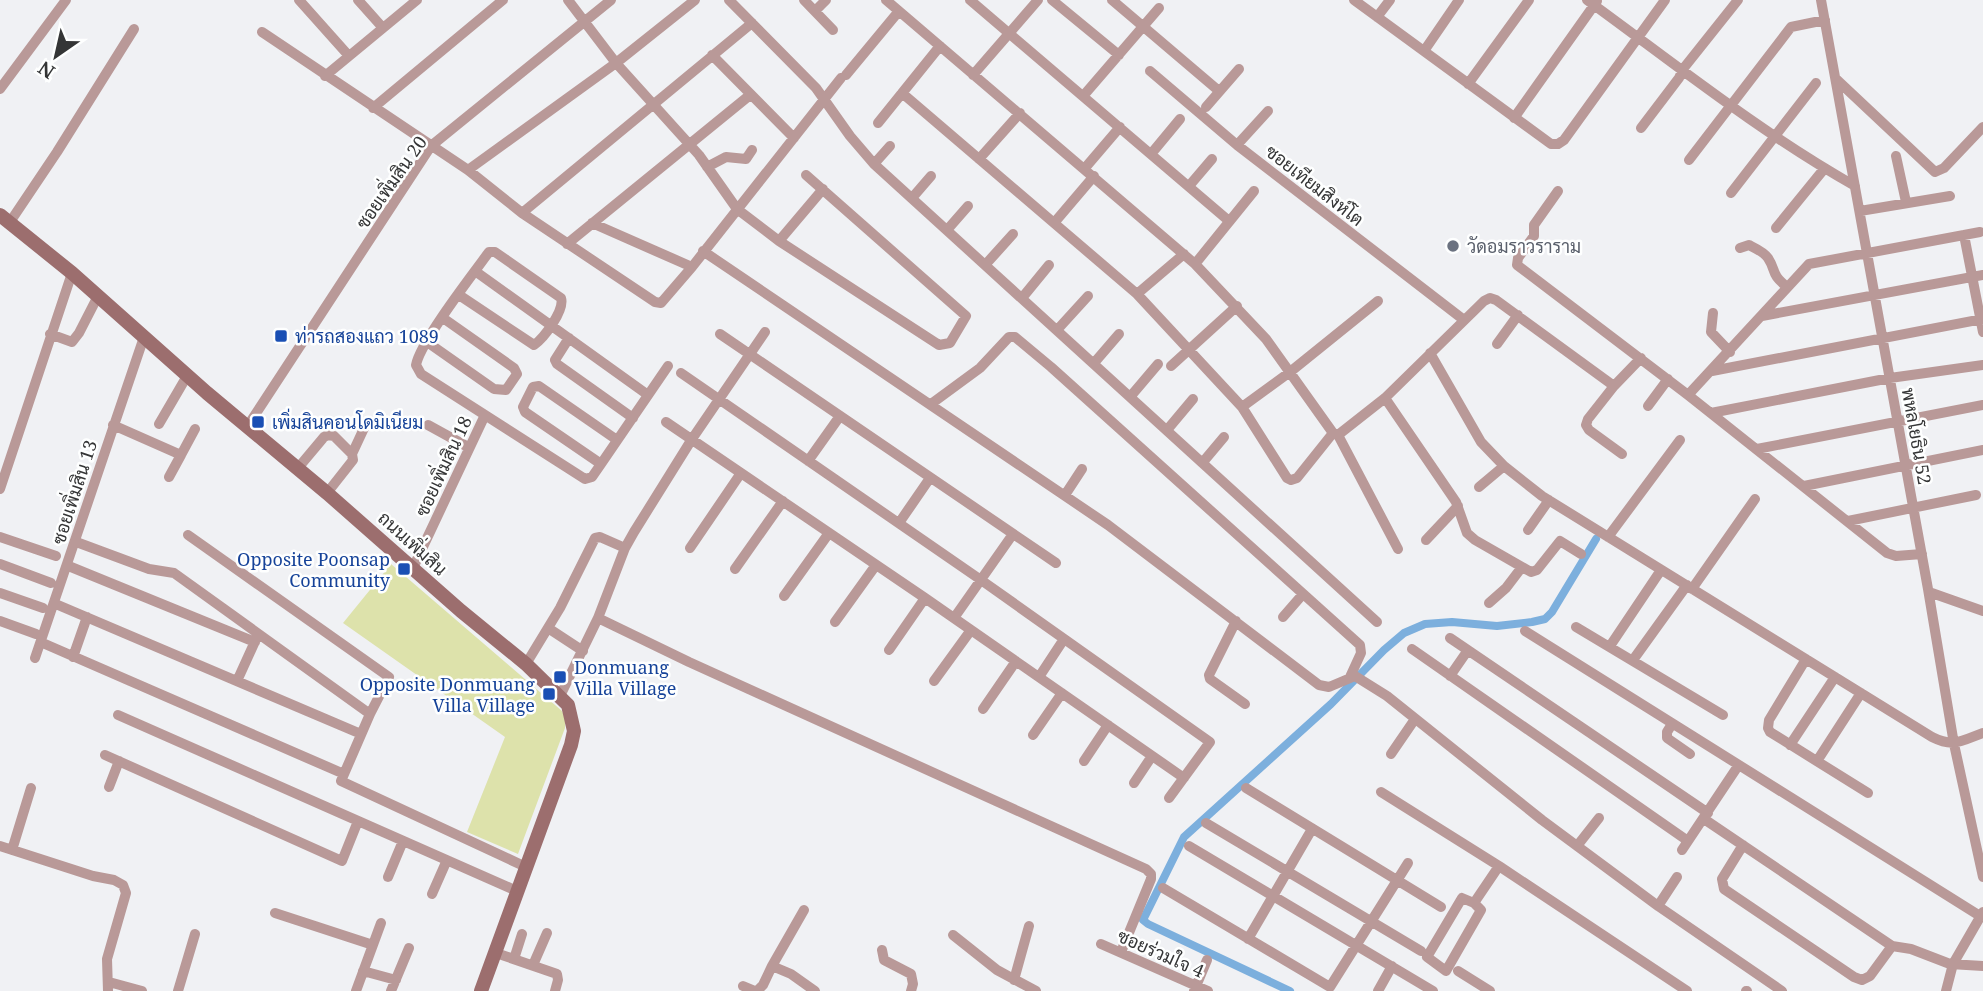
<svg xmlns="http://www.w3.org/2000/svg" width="1983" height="991" viewBox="0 0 1983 991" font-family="'Noto Serif',Sarabun,serif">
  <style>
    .grass { fill: #dde2ab }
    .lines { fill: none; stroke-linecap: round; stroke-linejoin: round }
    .canal { stroke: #7cafdd; stroke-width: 8 }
    .street { stroke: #b99998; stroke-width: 10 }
    .secondary { stroke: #9c6e6e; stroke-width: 14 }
    .worship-dot { fill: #6b7280; stroke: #feffff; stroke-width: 2.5 }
    .transit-dot { fill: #1a4fb4; stroke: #feffff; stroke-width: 2.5 }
    .labels { text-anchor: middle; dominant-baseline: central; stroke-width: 5; stroke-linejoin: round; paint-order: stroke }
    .street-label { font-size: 18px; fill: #343536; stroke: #feffff }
    .worship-label { font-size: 18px; fill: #5b616d; stroke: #feffff; text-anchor: start }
    .transit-label { font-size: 18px; fill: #164399; stroke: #feffff; text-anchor: start }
  </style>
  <rect width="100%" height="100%" fill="#f0f1f4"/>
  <path class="grass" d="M391 564 562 711 565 718V728L518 854 467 832 505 737 343 623Z"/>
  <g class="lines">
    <path class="canal" d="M1290 991 1148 924 1143 920 1184 837 1331 704 1384 650 1404 633 1425 624 1452 622 1497 626 1532 622 1545 619 1552 612 1596 539"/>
    <path class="street" d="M299 0 349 56
      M358 0 383 28
      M568 0 616 63 699 155 737 209 779 241 939 345 950 343 966 316 806 175
      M729 0 816 88 850 136 874 164 1377 622
      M804 0 833 30
      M886 0 1195 264 1266 339 1333 433 1338 435 1398 549
      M970 0 1229 221
      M1052 0 1119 55
      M1112 0 1219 91
      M1354 0 1551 144H1558L1564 140 1665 0
      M1587 0C1675 64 1761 133 1855 186
      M1821 0 1928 589 1954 744 1983 877
      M815 11 826 0
      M1377 17 1390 0
      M262 32 468 170 522 213 655 302 661 303 692 267 841 78
      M1424 51 1459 0
      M712 55 794 138
      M1150 71 1237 145 1464 320
      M846 75 899 11
      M973 75 1038 0
      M325 76 417 0
      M1836 79 1935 172 1944 168 1983 127
      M1468 84 1529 0
      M0 89 66 0
      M902 93 1137 294 1242 407 1287 478 1291 480 1297 478 1333 433
      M1084 95 1159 8
      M1206 107 1239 69
      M373 108 503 0
      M1514 118 1597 1
      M878 123 940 46
      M1641 128 1679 78 1683 69 1738 0
      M1237 145 1268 111
      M1151 154 1180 119
      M1896 156 1906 202
      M979 159 1020 113
      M1689 160 1791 27 1825 20
      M874 164 890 146
      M707 167 726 157 746 159 752 150
      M1085 168 1120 127
      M468 170 616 63 695 0
      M1189 186 1212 159
      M1558 191 1534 225V236L1518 258 1517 265 1688 395 1887 553 1896 556 1922 554
      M1731 193 1816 83
      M912 198 931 176
      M1860 211 1950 196
      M522 213 752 23
      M10 222 57 152 134 29
      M592 223 692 267
      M1054 223 1094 176
      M1776 228 1824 169
      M947 230 968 206
      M1964 235 1983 332
      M779 241 823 189
      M567 244 750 95
      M1740 248 1749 245C1755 248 1764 252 1768 258 1777 272 1770 273 1787 287
      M703 251 1108 525 1319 685 1329 687 1355 676 1387 696 1542 820 1658 906 1782 991
      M986 264 1013 234
      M1195 264 1254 191
      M475 271 648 395
      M1137 294 1184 254
      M459 295 534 345C544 338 565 310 561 298L495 252H489C472 275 420 342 416 365L421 374 585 479 592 477 601 464 668 366
      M1022 298 1049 265
      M1713 313 1711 332 1730 352
      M1762 316 1983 275
      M1057 330 1088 296
      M50 334 72 342 79 333 98 296
      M720 334 1056 563
      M569 338 555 360 557 364 633 418
      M427 342 494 389 506 390 517 374 514 368 443 318
      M1497 344 1518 315
      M1430 353 1481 442 1504 466 1542 496 1932 737C1954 748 1961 741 1983 733
      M1094 363 1119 334
      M1171 366 1237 306
      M1712 371 1983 319
      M681 373 981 580 1210 742 1169 798
      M1688 395 1809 264 1980 232
      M1130 397 1158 364
      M1385 398 1456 502 1467 533 1475 540 1531 572 1537 570 1560 541 1581 554
      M931 404 980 368 1009 337H1015L1051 367 1360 645 1361 653 1350 677
      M1648 406 1668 379
      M1242 407 1290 372 1378 301
      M1711 413 1890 378 1983 365
      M666 422 925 598 1184 778
      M159 424 187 376
      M113 425 181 455 169 477
      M428 425 468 447
      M247 427 431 146 611 0
      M1167 430 1193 399
      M1338 435 1385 398 1484 301 1490 298 1496 300 1614 386
      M1757 449 1983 405
      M352 454 366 424
      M1622 454 1589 430 1586 425 1588 419 1614 386 1641 358
      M181 455 195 429
      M808 461 840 416
      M1203 462 1224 437
      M601 464 525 412 523 407 533 387 539 386 617 440
      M298 468 324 437 328 435 334 436 352 454 353 460 327 493
      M1804 486 1983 450
      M1479 487 1504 466
      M0 489 72 273
      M1065 495 1082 469
      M1848 521 1976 495
      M899 523 930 478
      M1528 530 1549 500
      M188 535 389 677 370 714
      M0 537 56 556
      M1608 537 1680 440
      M1426 540 1458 506
      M79 543 149 569 174 573 370 714 341 781 526 867
      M690 548 741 473
      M0 564 51 583
      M71 567 255 642
      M413 568 485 415
      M735 569 783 501
      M1692 589 1755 499
      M1929 592 1983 611
      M0 593 43 608
      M784 596 829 533
      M1489 603 1506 588 1522 567
      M58 605 361 734
      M1283 617 1303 594
      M598 618 689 662 1146 869 1151 874V879L1121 952
      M954 618 1013 534
      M0 621 36 634
      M1236 621 1209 675 1210 679 1245 704
      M835 622 876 565
      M1576 627 1723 715
      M548 628 583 651
      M1525 631 1980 916
      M1450 638 1708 813
      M45 644 344 774
      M1610 646 1661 570
      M1412 649 1688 841
      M889 650 925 598
      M73 657 87 617
      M35 658 144 337
      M1806 659 1769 720 1768 728 1770 732 1868 793
      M1633 660 1687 585
      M526 664 560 608 595 538 600 537 625 548
      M1450 676 1468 650
      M1039 677 1064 639
      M237 681 257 637
      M934 681 971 630
      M560 696 598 618 625 548 634 532 692 439 765 332
      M983 709 1016 661
      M118 715 517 891
      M1672 724 1667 732V738L1690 754
      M1033 735 1062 693
      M1790 745 1835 677
      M1391 754 1415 719
      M105 755 342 861 358 821
      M1084 761 1108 725
      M1817 761 1861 693
      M1134 783 1152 756
      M109 787 119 761
      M1246 788 1441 907
      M1381 792 1499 866 1687 991
      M1704 819 1892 946 1911 949 1950 964 1983 966
      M1206 823 1421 951
      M1743 845 1722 879 1724 889 1854 977 1862 980 1870 976 1892 946
      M0 846 93 876 114 880 123 885 126 893 107 959 108 991
      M1189 846 1433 991
      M1577 846 1599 818
      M12 850 31 788
      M1682 850 1738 766
      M388 877 403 841
      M1163 888 1330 987 1408 863
      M432 894 447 860
      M1462 898 1474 903 1481 910 1446 971 1427 957Z
      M1474 903 1499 866
      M1658 906 1677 877
      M804 910 772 966 791 974 815 991
      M275 913 373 945
      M953 935 997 970 1036 991
      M1248 939 1312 829
      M1101 944 1208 991
      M882 950 884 960 911 974 913 984 911 991
      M496 953 557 974 558 980 555 991
      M514 959 522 934
      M533 965 547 933
      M363 971 396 980
      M1458 971 1490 991
      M1014 980 1029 926
      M109 982 142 991
      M743 986 755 991
      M178 991 195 934
      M356 991 381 923
      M391 991 409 948
      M757 991 763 985 772 966
      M1194 991 1207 960
      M1378 991 1392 966
      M1746 991H1747
      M1946 991 1953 964 1983 912"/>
    <path class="secondary" d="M0 215 72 273 207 393 327 493 461 611 526 664 568 705 574 731 571 745 481 991"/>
  </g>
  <circle class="worship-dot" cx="1453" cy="246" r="7"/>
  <g class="transit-dot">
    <rect x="274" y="329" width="14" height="14" rx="3.5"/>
    <rect x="251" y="415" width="14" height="14" rx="3.5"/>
    <rect x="397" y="562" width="14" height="14" rx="3.5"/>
    <rect x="553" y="670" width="14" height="14" rx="3.5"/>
    <rect x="542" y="687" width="14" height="14" rx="3.5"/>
  </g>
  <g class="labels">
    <g class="street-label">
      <text transform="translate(391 182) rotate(-55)">ซอยเพิ่มสิน 20</text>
      <text transform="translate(1315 185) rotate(38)">ซอยเทียมสิงห์โต</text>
      <text transform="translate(1917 436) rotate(80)">พหลโยธิน 52</text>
      <text transform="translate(443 466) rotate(-65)">ซอยเพิ่มสิน 18</text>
      <text transform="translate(74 492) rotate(-72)">ซอยเพิ่มสิน 13</text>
      <text transform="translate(413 543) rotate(42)">ถนนเพิ่มสิน</text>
      <text transform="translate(1161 953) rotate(24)">ซอยร่วมใจ 4</text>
    </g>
    <g class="worship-label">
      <text x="1467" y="246">วัดอมราวราราม</text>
    </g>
    <g class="transit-label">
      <text x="295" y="336">ท่ารถสองแถว 1089</text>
      <text x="272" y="422">เพิ่มสินคอนโดมิเนียม</text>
      <text x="390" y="559" text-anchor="end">Opposite Poonsap<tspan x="390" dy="21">Community</tspan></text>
      <text x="574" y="667">Donmuang<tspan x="574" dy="21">Villa Village</tspan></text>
      <text x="535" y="684" text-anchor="end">Opposite Donmuang<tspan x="535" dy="21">Villa Village</tspan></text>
    </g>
  </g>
  <g transform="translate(56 56) rotate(214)" stroke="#feffff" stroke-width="5" paint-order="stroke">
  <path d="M0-5L12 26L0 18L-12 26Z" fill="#343536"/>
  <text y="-10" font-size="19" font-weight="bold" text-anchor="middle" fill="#343536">N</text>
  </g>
</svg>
